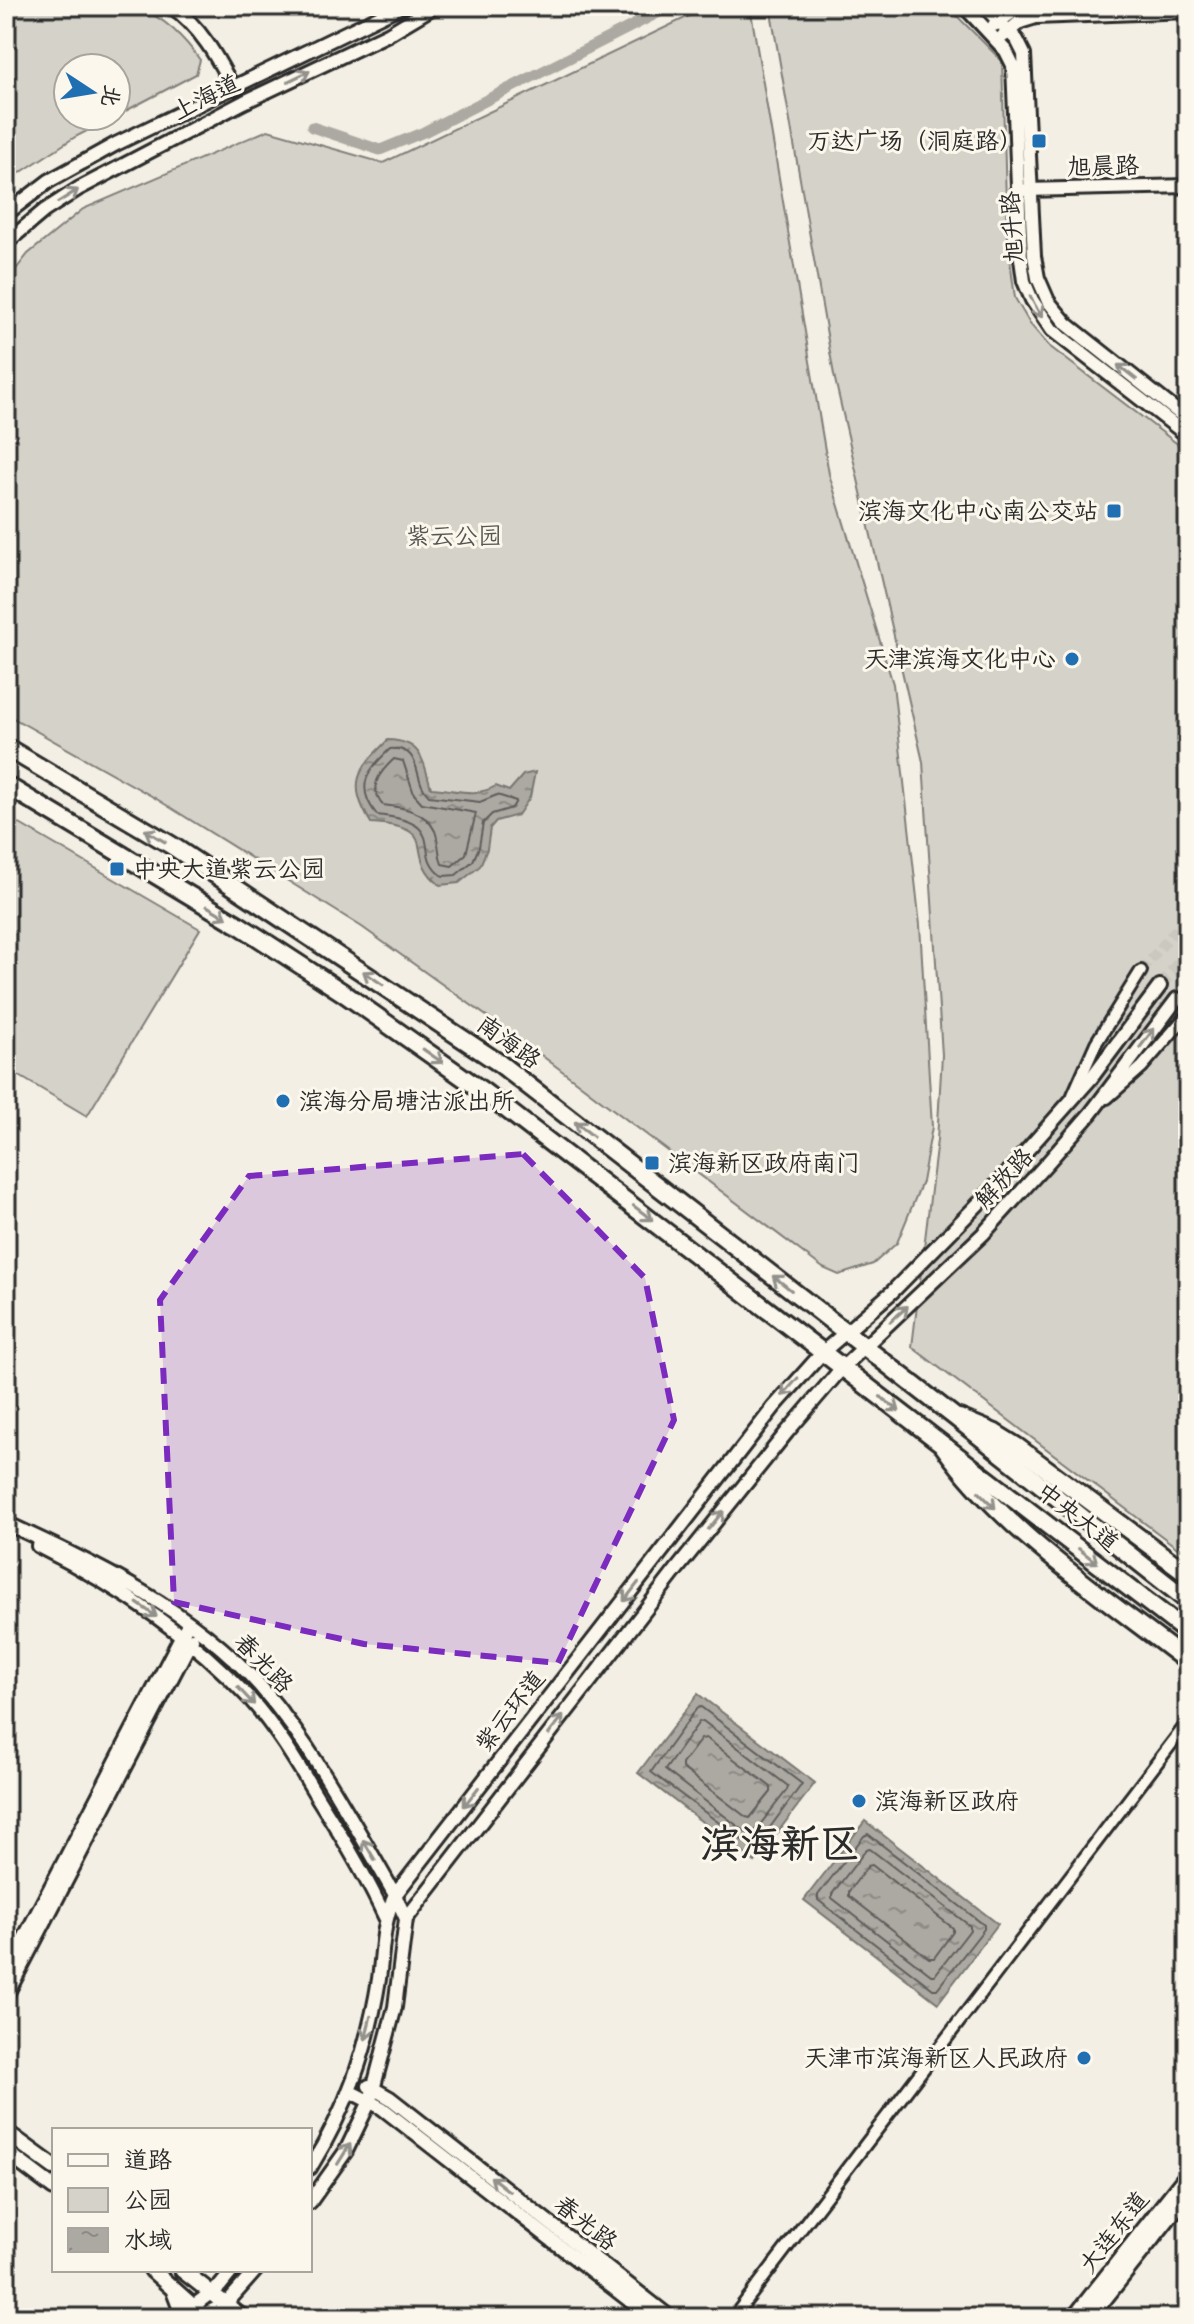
<svg xmlns="http://www.w3.org/2000/svg" width="1194" height="2324" viewBox="0 0 1194 2324" font-family="'Shantell Sans','LXGW WenKai TC',sans-serif">
  <style>
    .park { fill: #d5d2c9; stroke: #807e7a; stroke-width: 2 }
    .water { fill: url(#water-ripples); stroke: #787772; stroke-width: 2 }
    .lines { fill: none; stroke-linecap: round; stroke-linejoin: round }
    .shore { stroke: #5f5d5b; stroke-width: 2 }
    .canal { stroke: #aca9a2; stroke-width: 11 }
    .minor-tunnel { stroke: #cbc8bf; stroke-width: 10; stroke-dasharray: 10 5; stroke-linecap: butt }
    .tertiary-tunnel { stroke: #cbc8bf; stroke-width: 12; stroke-dasharray: 12 6; stroke-linecap: butt }
    .minor-casing { stroke: #2b2b2b; stroke-width: 16 }
    .tertiary-casing { stroke: #2b2b2b; stroke-width: 18 }
    .secondary-casing { stroke: #2b2b2b; stroke-width: 20 }
    .primary-casing { stroke: #2b2b2b; stroke-width: 22 }
    .trunk-casing { stroke: #2b2b2b; stroke-width: 22 }
    .minor { stroke: #fbf7ec; stroke-width: 10 }
    .tertiary { stroke: #fbf7ec; stroke-width: 12 }
    .secondary { stroke: #fbf7ec; stroke-width: 14 }
    .primary { stroke: #fbf7ec; stroke-width: 16 }
    .trunk { stroke: #fbf7ec; stroke-width: 16 }
    .rail { stroke: #2b2b2b; stroke-width: 3 }
    .oneway { stroke: #93918c }
    .marked { fill: #7b2cbf; fill-opacity: 0.2; stroke: #7b2cbf; stroke-width: 6; stroke-dasharray: 16 10; stroke-linejoin: round }
    .poi-dot { fill: #1f6fb2; stroke: #fbf7ec; stroke-width: 3 }
    .labels { text-anchor: middle; dominant-baseline: central; stroke-width: 6; stroke-linejoin: round; paint-order: stroke }
    .street-label { font-size: 24px; fill: #2b2b2b; stroke: #fbf7ec }
    .poi-label { font-size: 24px; fill: #2b2b2b; stroke: #fbf7ec; text-anchor: end }
    .park-label { font-size: 24px; fill: #565552; stroke: #fbf7ec }
    .town-label { font-size: 40px; font-weight: bold; fill: #2b2b2b; stroke: #fbf7ec }
  </style>
  <defs>
    <pattern id="water-ripples" width="26" height="14" patternUnits="userSpaceOnUse" patternTransform="scale(2)"><rect width="26" height="14" fill="#aca9a2"/><path d="M2 4q2-2 4 0t4 0M15 11q2-2 4 0t4 0" fill="none" stroke="#8c8a84"/></pattern>
  </defs>
  <rect width="100%" height="100%" fill="#f3efe4"/>
  <filter id="ink" filterUnits="userSpaceOnUse"><feTurbulence type="fractalNoise" baseFrequency=".0125" numOctaves="2"/><feDisplacementMap in="SourceGraphic" scale="16" xChannelSelector="R" yChannelSelector="G"/><feConvolveMatrix kernelMatrix="1 2 1 2 8 2 1 2 1" color-interpolation-filters="sRGB"/></filter>
  <g filter="url(#ink)">
    <path class="park" d="M6 6C47 6 99 0 138 9 163 15 186 40 200 60L196 74 116 116V68H68V116H116L75 137 6 182Z
      M710 6H750L829 474 893 684 920 925 932 1127 922 1182 897 1243 873 1264 839 1275 823 1268 541 1055 362 927 155 798 6 714V282L28 254 83 209 268 130 383 163Z
      M770 6H947L1002 61 1007 237 1015 298 1030 324 1049 346 1188 452V1556L912 1347 937 1140 942 1055 923 762 834 375Z
      M6 816 200 929 87 1116 6 1068Z"/>
    <path class="water" d="M388 740C422 741 423 760 431 788 455 789 475 798 496 786L509 791 523 775 535 772 530 797 518 815 496 821 490 828 487 849 480 866 459 883 440 885C400 853 446 828 371 823 347 783 357 770 388 740Z
      M698 1694 815 1783 755 1862 638 1773Z
      M865 1821 998 1924 938 2003 804 1900Z"/>
    <g class="lines">
      <path class="shore" d="M390 749C424 746 412 781 429 796L480 802 497 795 516 801 512 808 492 814 483 823 479 847 473 861 456 875 443 876C409 853 453 823 377 815 354 786 368 770 390 749Z
        M394 759 403 761 414 794 422 803 476 813 466 854 452 866 442 864C438 853 439 841 435 831 426 811 402 807 383 805 368 786 379 773 394 759Z
        M701 1707 802 1784 754 1849 651 1772 697 1708Z
        M703 1721 788 1786 787 1790 752 1835 748 1834 665 1770 699 1722Z
        M706 1738 771 1787V1792L750 1818 746 1817 682 1768V1764L701 1739Z
        M868 1834 984 1925V1929L937 1989H933L818 1900V1895L864 1836Z
        M870 1849 970 1926V1930L935 1975H931L832 1898V1894L866 1850Z
        M872 1865 953 1928V1932L934 1958H929L849 1896V1891L868 1866Z"/>
      <path class="canal" d="M312 127 380 150 424 132 671 6"/>
      <path class="minor-tunnel" d="M1141 971 1188 915"/>
      <path class="tertiary-tunnel" d="M1160 986 1188 951
        M1177 999 1188 985"/>
      <g class="minor-casing">
        <path id="minor" d="M1073 1095 1096 1043 1141 971
          M1107 1098 1142 1067 1188 1014
          M733 2318 1188 1722"/>
      </g>
      <g class="tertiary-casing">
        <path id="tertiary" d="M171 6C200 26 217 57 233 88
          M964 6 1006 51 1013 65 1021 259 1024 281 1032 300 1052 330 1188 436
          M984 6 1017 40 1024 54 1034 256 1038 278 1048 301 1067 324 1188 420
          M994 25 1021 6
          M1003 36 1020 22 1036 17 1188 11
          M1026 190 1188 186
          M6 214 49 181 116 144 401 6
          M6 243 44 211 78 189 244 102 388 34 435 6
          M6 1523C97 1565 192 1609 260 1686 314 1748 354 1824 395 1895L406 1919
          M38 1546C116 1585 191 1635 250 1699 277 1729 298 1765 319 1800 343 1838 366 1876 385 1917
          M6 1973 185 1629
          M6 1996 192 1639
          M369 2086 390 2098 671 2318
          M351 2092 382 2108 652 2318
          M310 2168C347 2108 368 2049 379 1979 383 1949 382 1924 395 1895L774 1407 823 1352 892 1292 989 1193 1092 1077 1160 986
          M310 2202 346 2151 370 2101 395 2007 406 1919 677 1569 787 1432 842 1368 983 1234 1049 1161 1091 1113 1177 999
          M188 2310 220 2286 233 2270
          M197 2318 226 2304 256 2270"/>
      </g>
      <g class="secondary-casing">
        <path id="secondary" d="M6 2132 54 2167
          M6 2152 54 2188
          M152 2270 206 2318
          M182 2270 243 2318
          M174 2291 180 2307 178 2318
          M1074 2318 1188 2174
          M1089 2318 1188 2193"/>
      </g>
      <g class="primary-casing">
        <path id="primary" d="M959 1418 995 1433 1016 1446 1188 1574
          M944 1447C1004 1532 1106 1598 1188 1662"/>
      </g>
      <g class="trunk-casing">
        <path id="trunk" d="M6 747 171 845 499 1063 955 1417 1188 1601
          M6 785 239 925 342 992 484 1092 1188 1633"/>
      </g>
      <use href="#minor" class="minor"/>
      <use href="#tertiary" class="tertiary"/>
      <use href="#secondary" class="secondary"/>
      <use href="#primary" class="primary"/>
      <use href="#trunk" class="trunk"/>
      <path class="rail" d="M1174 2318 1188 2301"/>
    </g>
    <defs><path id="oneway-shaft" d="M-6 0H5M1.5-3L5.5 0L1.5 3" fill="none" stroke-width="1.6" stroke-linecap="round" stroke-linejoin="round" transform="scale(2)"/></defs>
    <g class="oneway">
      <use href="#oneway-shaft" transform="translate(299 76) rotate(-26)"/>
      <use href="#oneway-shaft" transform="translate(68 196) rotate(-32)"/>
      <use href="#oneway-shaft" transform="translate(1036 307) rotate(61)"/>
      <use href="#oneway-shaft" transform="translate(1127 372) rotate(-142)"/>
      <use href="#oneway-shaft" transform="translate(155 836) rotate(-149)"/>
      <use href="#oneway-shaft" transform="translate(217 912) rotate(31)"/>
      <use href="#oneway-shaft" transform="translate(373 978) rotate(-146)"/>
      <use href="#oneway-shaft" transform="translate(1147 1038) rotate(-53)"/>
      <use href="#oneway-shaft" transform="translate(433 1056) rotate(35)"/>
      <use href="#oneway-shaft" transform="translate(584 1129) rotate(-142)"/>
      <use href="#oneway-shaft" transform="translate(643 1213) rotate(37)"/>
      <use href="#oneway-shaft" transform="translate(782 1283) rotate(-142)"/>
      <use href="#oneway-shaft" transform="translate(899 1314) rotate(-42)"/>
      <use href="#oneway-shaft" transform="translate(790 1387) rotate(131)"/>
      <use href="#oneway-shaft" transform="translate(890 1404) rotate(37)"/>
      <use href="#oneway-shaft" transform="translate(987 1500) rotate(45)"/>
      <use href="#oneway-shaft" transform="translate(716 1520) rotate(-51)"/>
      <use href="#oneway-shaft" transform="translate(1088 1556) rotate(38)"/>
      <use href="#oneway-shaft" transform="translate(631 1592) rotate(128)"/>
      <use href="#oneway-shaft" transform="translate(147 1610) rotate(35)"/>
      <use href="#oneway-shaft" transform="translate(246 1696) rotate(47)"/>
      <use href="#oneway-shaft" transform="translate(556 1725) rotate(-52)"/>
      <use href="#oneway-shaft" transform="translate(471 1797) rotate(128)"/>
      <use href="#oneway-shaft" transform="translate(369 1850) rotate(-121)"/>
      <use href="#oneway-shaft" transform="translate(368 2028) rotate(103)"/>
      <use href="#oneway-shaft" transform="translate(344 2154) rotate(-58)"/>
      <use href="#oneway-shaft" transform="translate(500 2184) rotate(-142)"/>
    </g>
  </g>
  <path class="marked" d="M523 1154 645 1278 674 1420 558 1663 364 1644 174 1602 160 1300 249 1176Z"/>
  <g class="poi-dot">
    <rect x="1031" y="133" width="16" height="16" rx="4"/>
    <rect x="1106" y="503" width="16" height="16" rx="4"/>
    <circle cx="1072" cy="659" r="8"/>
    <rect x="109" y="861" width="16" height="16" rx="4"/>
    <circle cx="283" cy="1101" r="8"/>
    <rect x="644" y="1155" width="16" height="16" rx="4"/>
    <circle cx="859" cy="1801" r="8"/>
    <circle cx="1084" cy="2058" r="8"/>
  </g>
  <g class="labels">
    <g class="street-label">
      <text transform="translate(206 97) rotate(-27)">上海道</text>
      <text transform="translate(1103 166) rotate(-1)">旭晨路</text>
      <text transform="translate(1012 227) rotate(-94)">旭升路</text>
      <text transform="translate(509 1042) rotate(36)">南海路</text>
      <text transform="translate(1004 1178) rotate(-47)">解放路</text>
      <text transform="translate(1078 1517) rotate(38)">中央大道</text>
      <text transform="translate(264 1663) rotate(46)">春光路</text>
      <text transform="translate(510 1711) rotate(-52)">紫云环道</text>
      <text transform="translate(586 2223) rotate(38)">春光路</text>
      <text transform="translate(1114 2232) rotate(-52)">大连东道</text>
    </g>
    <g class="poi-label">
      <text x="1023" y="141">万达广场（洞庭路）</text>
      <text x="1098" y="511">滨海文化中心南公交站</text>
      <text x="1056" y="659">天津滨海文化中心</text>
      <text x="133" y="869" text-anchor="start">中央大道紫云公园</text>
      <text x="299" y="1101" text-anchor="start">滨海分局塘沽派出所</text>
      <text x="668" y="1163" text-anchor="start">滨海新区政府南门</text>
      <text x="875" y="1801" text-anchor="start">滨海新区政府</text>
      <text x="1068" y="2058">天津市滨海新区人民政府</text>
    </g>
    <g class="park-label">
      <text x="454" y="536">紫云公园</text>
    </g>
    <g class="town-label">
      <text x="780" y="1843">滨海新区</text>
    </g>
  </g>
  <rect width="1194" height="2324" fill="none" stroke="#fbf7ec" stroke-width="32"/>
  <rect x="16" y="16" width="1162" height="2292" fill="none" stroke="#2b2b2b" stroke-width="3" filter="url(#ink)"/>
  <rect x="52" y="2128" width="260" height="144" fill="#fbf7ec" stroke="#a8a59f" stroke-width="2"/>
  <rect x="68" y="2154" width="40" height="12" fill="#fbf7ec" stroke="#a8a59f" stroke-width="2"/>
  <text x="124" y="2168" font-size="24" fill="#2b2b2b">道路</text>
  <rect x="68" y="2188" width="40" height="24" fill="#d5d2c9" stroke="#a8a59f" stroke-width="2"/>
  <text x="124" y="2208" font-size="24" fill="#2b2b2b">公园</text>
  <rect x="68" y="2228" width="40" height="24" fill="url(#water-ripples)" stroke="#a8a59f" stroke-width="2"/>
  <text x="124" y="2248" font-size="24" fill="#2b2b2b">水域</text>
  <g transform="translate(92 92) rotate(102)"><circle r="38" fill="#fbf7ec" stroke="#a8a59f" stroke-width="2"/>
  <path d="M0-6L14 30L0 20L-14 30Z" fill="#1f6fb2"/>
  <text y="-12" font-size="22" font-weight="bold" text-anchor="middle" fill="#2b2b2b">北</text>
  </g>
</svg>
